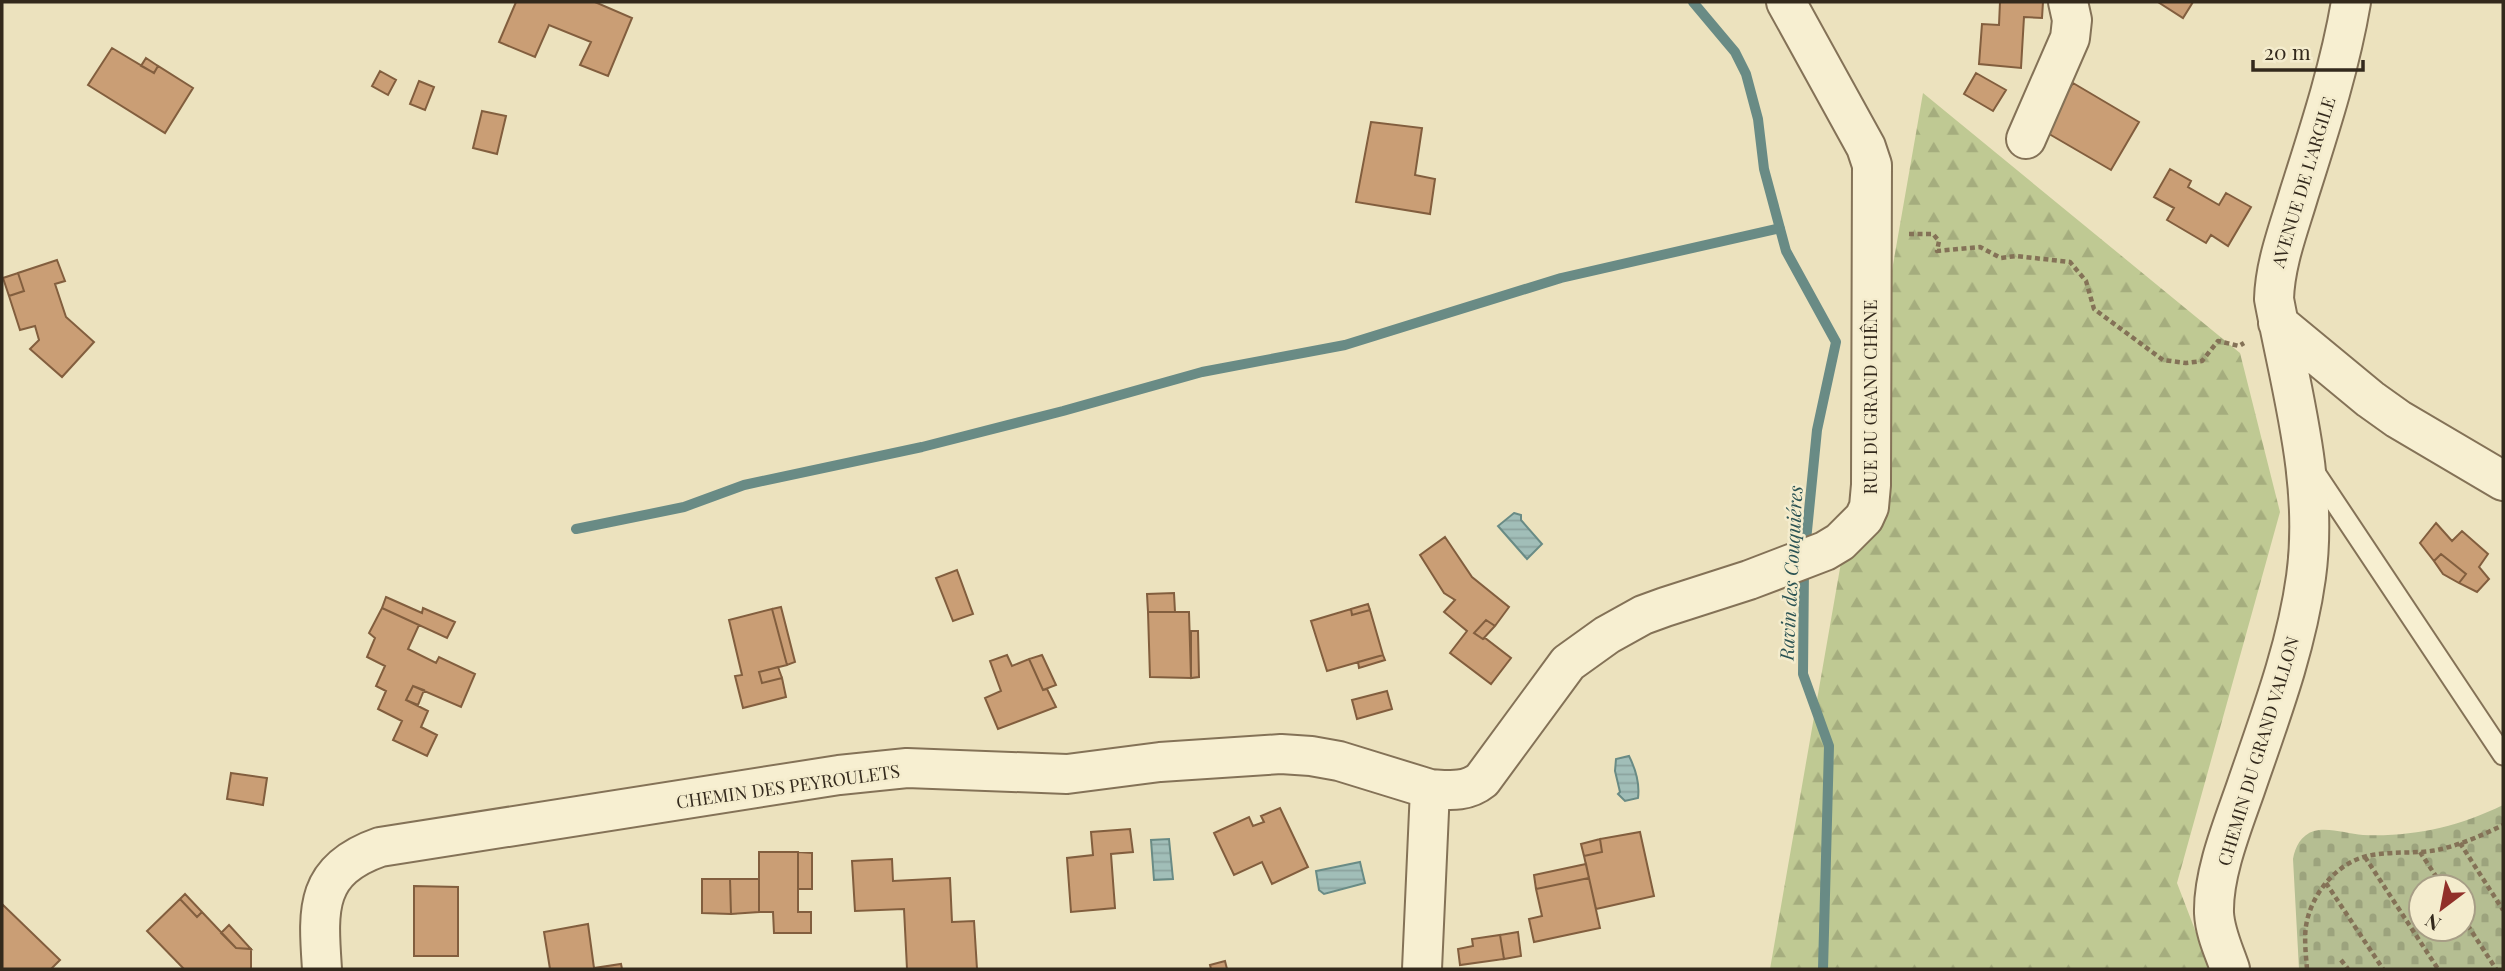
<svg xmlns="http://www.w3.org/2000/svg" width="2505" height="971" viewBox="0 0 2505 971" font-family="'Playfair Display',serif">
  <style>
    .forest { fill: url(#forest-firs) }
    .cemetery { fill: url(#cemetery-stones); fill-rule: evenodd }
    .water { fill: url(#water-rules); stroke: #698b85; stroke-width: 2 }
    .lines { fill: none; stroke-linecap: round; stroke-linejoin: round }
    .stream { stroke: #698b85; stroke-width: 10 }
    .building { fill: #ca9e75; stroke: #825e3e; stroke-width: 2 }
    .service-casing { stroke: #847257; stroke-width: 23 }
    .minor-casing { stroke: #847257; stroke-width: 42 }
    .path { stroke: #847257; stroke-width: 4.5; stroke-dasharray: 5 3.5; stroke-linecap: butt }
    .service { stroke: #f7efd1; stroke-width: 19 }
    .minor { stroke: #f7efd1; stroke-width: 38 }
    .labels { text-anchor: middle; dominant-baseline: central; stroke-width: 5; stroke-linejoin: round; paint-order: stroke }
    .street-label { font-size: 18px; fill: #33291c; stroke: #f4eccd }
    .water-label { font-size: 19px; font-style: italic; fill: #2b5353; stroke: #f4eccd }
  </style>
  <defs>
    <pattern id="forest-firs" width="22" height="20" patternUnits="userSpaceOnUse" patternTransform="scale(1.75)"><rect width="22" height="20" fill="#bfc993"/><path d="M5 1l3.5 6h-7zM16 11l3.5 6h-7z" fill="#a5ad7e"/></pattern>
    <pattern id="cemetery-stones" width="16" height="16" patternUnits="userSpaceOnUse" patternTransform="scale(1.75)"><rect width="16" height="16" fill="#b5be92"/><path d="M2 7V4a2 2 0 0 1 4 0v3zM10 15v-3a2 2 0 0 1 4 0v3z" fill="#9ca37d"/></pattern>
    <pattern id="water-rules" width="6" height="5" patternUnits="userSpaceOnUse" patternTransform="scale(1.75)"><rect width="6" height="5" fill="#a1beb8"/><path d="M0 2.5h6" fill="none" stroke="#8ba39e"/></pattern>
  </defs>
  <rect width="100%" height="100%" fill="#ece2be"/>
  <path class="forest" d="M1923 93 2240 353 2280 512 2177 883 2210 969H1770Z"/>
  <path class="cemetery" d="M2503 805V969H2299L2293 859C2295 847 2301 835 2314 831 2329 827 2348 834 2363 835 2413 837 2458 827 2503 805ZM2421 887H2463V929H2421Z"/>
  <path class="water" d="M1514 513 1521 515V520L1542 544 1527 559 1498 526Z
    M1629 756C1636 770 1640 783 1638 798L1625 801 1618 794 1620 792 1615 771 1616 759Z
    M1169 839 1173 879 1154 880 1151 840Z
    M1360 862 1365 883 1324 894 1319 890 1316 871Z"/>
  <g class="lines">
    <path class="stream" d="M1693 2 1735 52 1746 74 1758 119 1764 169 1786 251 1836 342 1817 430 1805 551
      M576 529 684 507 744 485 922 447 1063 411 1202 372 1345 345 1561 278 1780 228
      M1804 567 1803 674 1829 746 1823 969"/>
  </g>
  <path class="building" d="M516 2H595L632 18 608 76 580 65 591 42 549 25 535 57 499 42Z
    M2000 2H2043L2042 18 2024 17 2021 68 1979 64 1982 24 1999 25Z
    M2158 2H2193L2183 18Z
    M112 48 154 73 158 66 193 88 165 133 88 85Z
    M146 58 158 66 154 73 141 66Z
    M380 71 396 80 388 95 372 86Z
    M1976 73 2006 90 1993 111 1964 94Z
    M419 81 434 87 425 110 410 104Z
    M2073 83 2139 122 2111 170 2044 131Z
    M482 111 506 116 497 154 473 148Z
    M1371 122 1422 128 1415 175 1435 179 1430 214 1356 202Z
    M2170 169 2191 181 2188 187 2219 205 2226 193 2251 207 2228 246 2211 235 2206 243 2167 220 2174 208 2154 197Z
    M57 260 65 281 55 284 66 317 94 342 62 377 30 349 39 340 35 326 20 330 9 296 24 291 18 273Z
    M18 273 24 291 9 296 3 278Z
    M2436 523 2452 541 2462 531 2488 554 2479 567 2489 579 2477 592 2459 583 2466 574 2441 554 2434 561 2420 543Z
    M1445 537 1472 577 1509 607 1495 626 1486 620 1474 633 1483 639 1485 638 1511 658 1491 684 1450 653 1467 631 1444 612 1455 600 1444 593 1420 555Z
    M2441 554 2466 574 2459 583 2443 574 2434 561Z
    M957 570 973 614 953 621 936 578Z
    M1174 593 1175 612H1148L1147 594Z
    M386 597 422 613 423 608 455 622 447 638 382 608Z
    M1368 604 1370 610 1352 615 1351 609Z
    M781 607 795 662 787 665 772 609Z
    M382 608 419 625 408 649 436 663 439 657 475 674 461 707 413 686 406 700 428 711 421 727 437 735 427 756 393 740 402 721 378 709 386 691 376 686 385 666 367 657 375 638 369 633Z
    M772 609 787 665 759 672 762 683 782 678 786 697 743 708 735 676 742 675 729 620Z
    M1351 609 1352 615 1370 610 1383 655 1327 671 1311 621Z
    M1148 612H1189L1191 678 1150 677Z
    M1486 620 1495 626 1483 639 1474 633Z
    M1191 631H1198L1199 677 1191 678Z
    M1007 655 1012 666 1029 659 1043 690 1047 689 1056 707 998 729 985 698 1001 691 990 661Z
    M1042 655 1056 685 1043 690 1029 659Z
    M1383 655 1385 660 1359 668 1358 662Z
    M778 667 782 678 762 683 759 672Z
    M413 686 424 690 418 705 406 700Z
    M1387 691 1392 709 1357 719 1352 700Z
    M231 773 267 778 263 805 227 799Z
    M1280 808 1308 867 1272 884 1262 862 1234 875 1214 833 1249 817 1253 826 1264 822 1261 816Z
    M1130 829 1133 852 1111 854 1115 908 1071 912 1067 858 1093 855 1091 832Z
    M1640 832 1654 896 1596 909 1584 856 1602 852 1600 839Z
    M1600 839 1602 852 1584 856 1581 844Z
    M759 852H798V912H811V933H774L773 912H759Z
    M798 852 812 853V889H798Z
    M892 859 893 881 950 878 952 922 974 921 977 969H907L904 909 855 911 852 861Z
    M1586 864 1589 878 1536 889 1534 875Z
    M1589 878 1600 928 1534 942 1529 919 1542 916 1536 889Z
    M702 879H730L731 914 702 913Z
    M730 879H759V912L731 914Z
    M414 886 458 887V956H414Z
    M185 894 202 912 197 917 180 899Z
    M180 899 197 917 202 912 236 948 251 949V969H184L147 931Z
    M2 904 60 960 51 969H2Z
    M588 924 594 968 621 964 622 969H550L544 932Z
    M229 925 251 949 236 948 221 933Z
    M1518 932 1521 956 1504 959 1500 935Z
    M1500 935 1504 959 1460 965 1458 949 1473 946 1472 939Z
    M1225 961 1227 969H1211L1210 965Z"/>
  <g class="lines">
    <g class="service-casing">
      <path id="service" d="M2312 468 2503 755"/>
    </g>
    <g class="minor-casing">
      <path id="minor" d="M2026 139 2070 38 2072 20 2068 2
        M2278 323 2370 399 2398 419 2503 481
        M322 969C318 910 314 870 380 847L839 775 907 768 1067 774 1160 762 1281 754 1311 756 1339 761 1430 789
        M1422 969 1430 789C1448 790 1466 793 1482 780L1568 663 1607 635 1643 615 1665 607 1749 580 1825 551 1840 542 1864 518 1869 507 1871 485 1872 165 1866 147 1786 2
        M2230 969C2224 951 2215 933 2214 913 2213 874 2232 827 2245 790 2269 720 2296 650 2306 577 2319 483 2291 390 2274 299 2275 263 2289 228 2299 194 2319 131 2340 67 2351 2"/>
    </g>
    <path class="path" d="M1909 234H1933L1939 241 1937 251 1980 247 2001 258 2016 256 2070 262 2086 281 2094 309 2163 360 2186 363 2202 361 2218 341 2239 346 2244 343
      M2460 843 2503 910
      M2420 852 2443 887
      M2365 857 2438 969
      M2326 883 2383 969
      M2463 918 2496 969
      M2341 960 2348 969
      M2307 969C2306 956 2304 939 2306 926 2311 893 2339 860 2372 855 2394 851 2416 854 2437 850 2460 845 2483 835 2503 825"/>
    <use href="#service" class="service"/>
    <use href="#minor" class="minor"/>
  </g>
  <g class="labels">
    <g class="street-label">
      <text transform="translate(2303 182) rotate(-73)">AVENUE DE L'ARGILE</text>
      <text transform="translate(1870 397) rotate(-90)">RUE DU GRAND CHÊNE</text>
      <text transform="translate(2258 751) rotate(-73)">CHEMIN DU GRAND VALLON</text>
      <text transform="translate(788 786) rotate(-8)">CHEMIN DES PEYROULETS</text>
    </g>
    <g class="water-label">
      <text transform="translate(1790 573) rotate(-87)">Ravin des Couquiéres</text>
    </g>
  </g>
  <rect width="2505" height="971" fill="none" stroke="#33291c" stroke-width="7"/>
  <g transform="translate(2442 908) rotate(212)"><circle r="33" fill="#f4eccd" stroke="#a79e86" stroke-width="2"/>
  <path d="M0-5L12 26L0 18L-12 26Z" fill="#913029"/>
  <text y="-10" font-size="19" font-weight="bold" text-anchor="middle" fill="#33291c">N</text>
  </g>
  <path d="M2253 60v10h110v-10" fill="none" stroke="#33291c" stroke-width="3.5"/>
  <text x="2264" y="60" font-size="21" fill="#33291c" stroke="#f4eccd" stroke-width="5" paint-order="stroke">20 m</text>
</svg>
